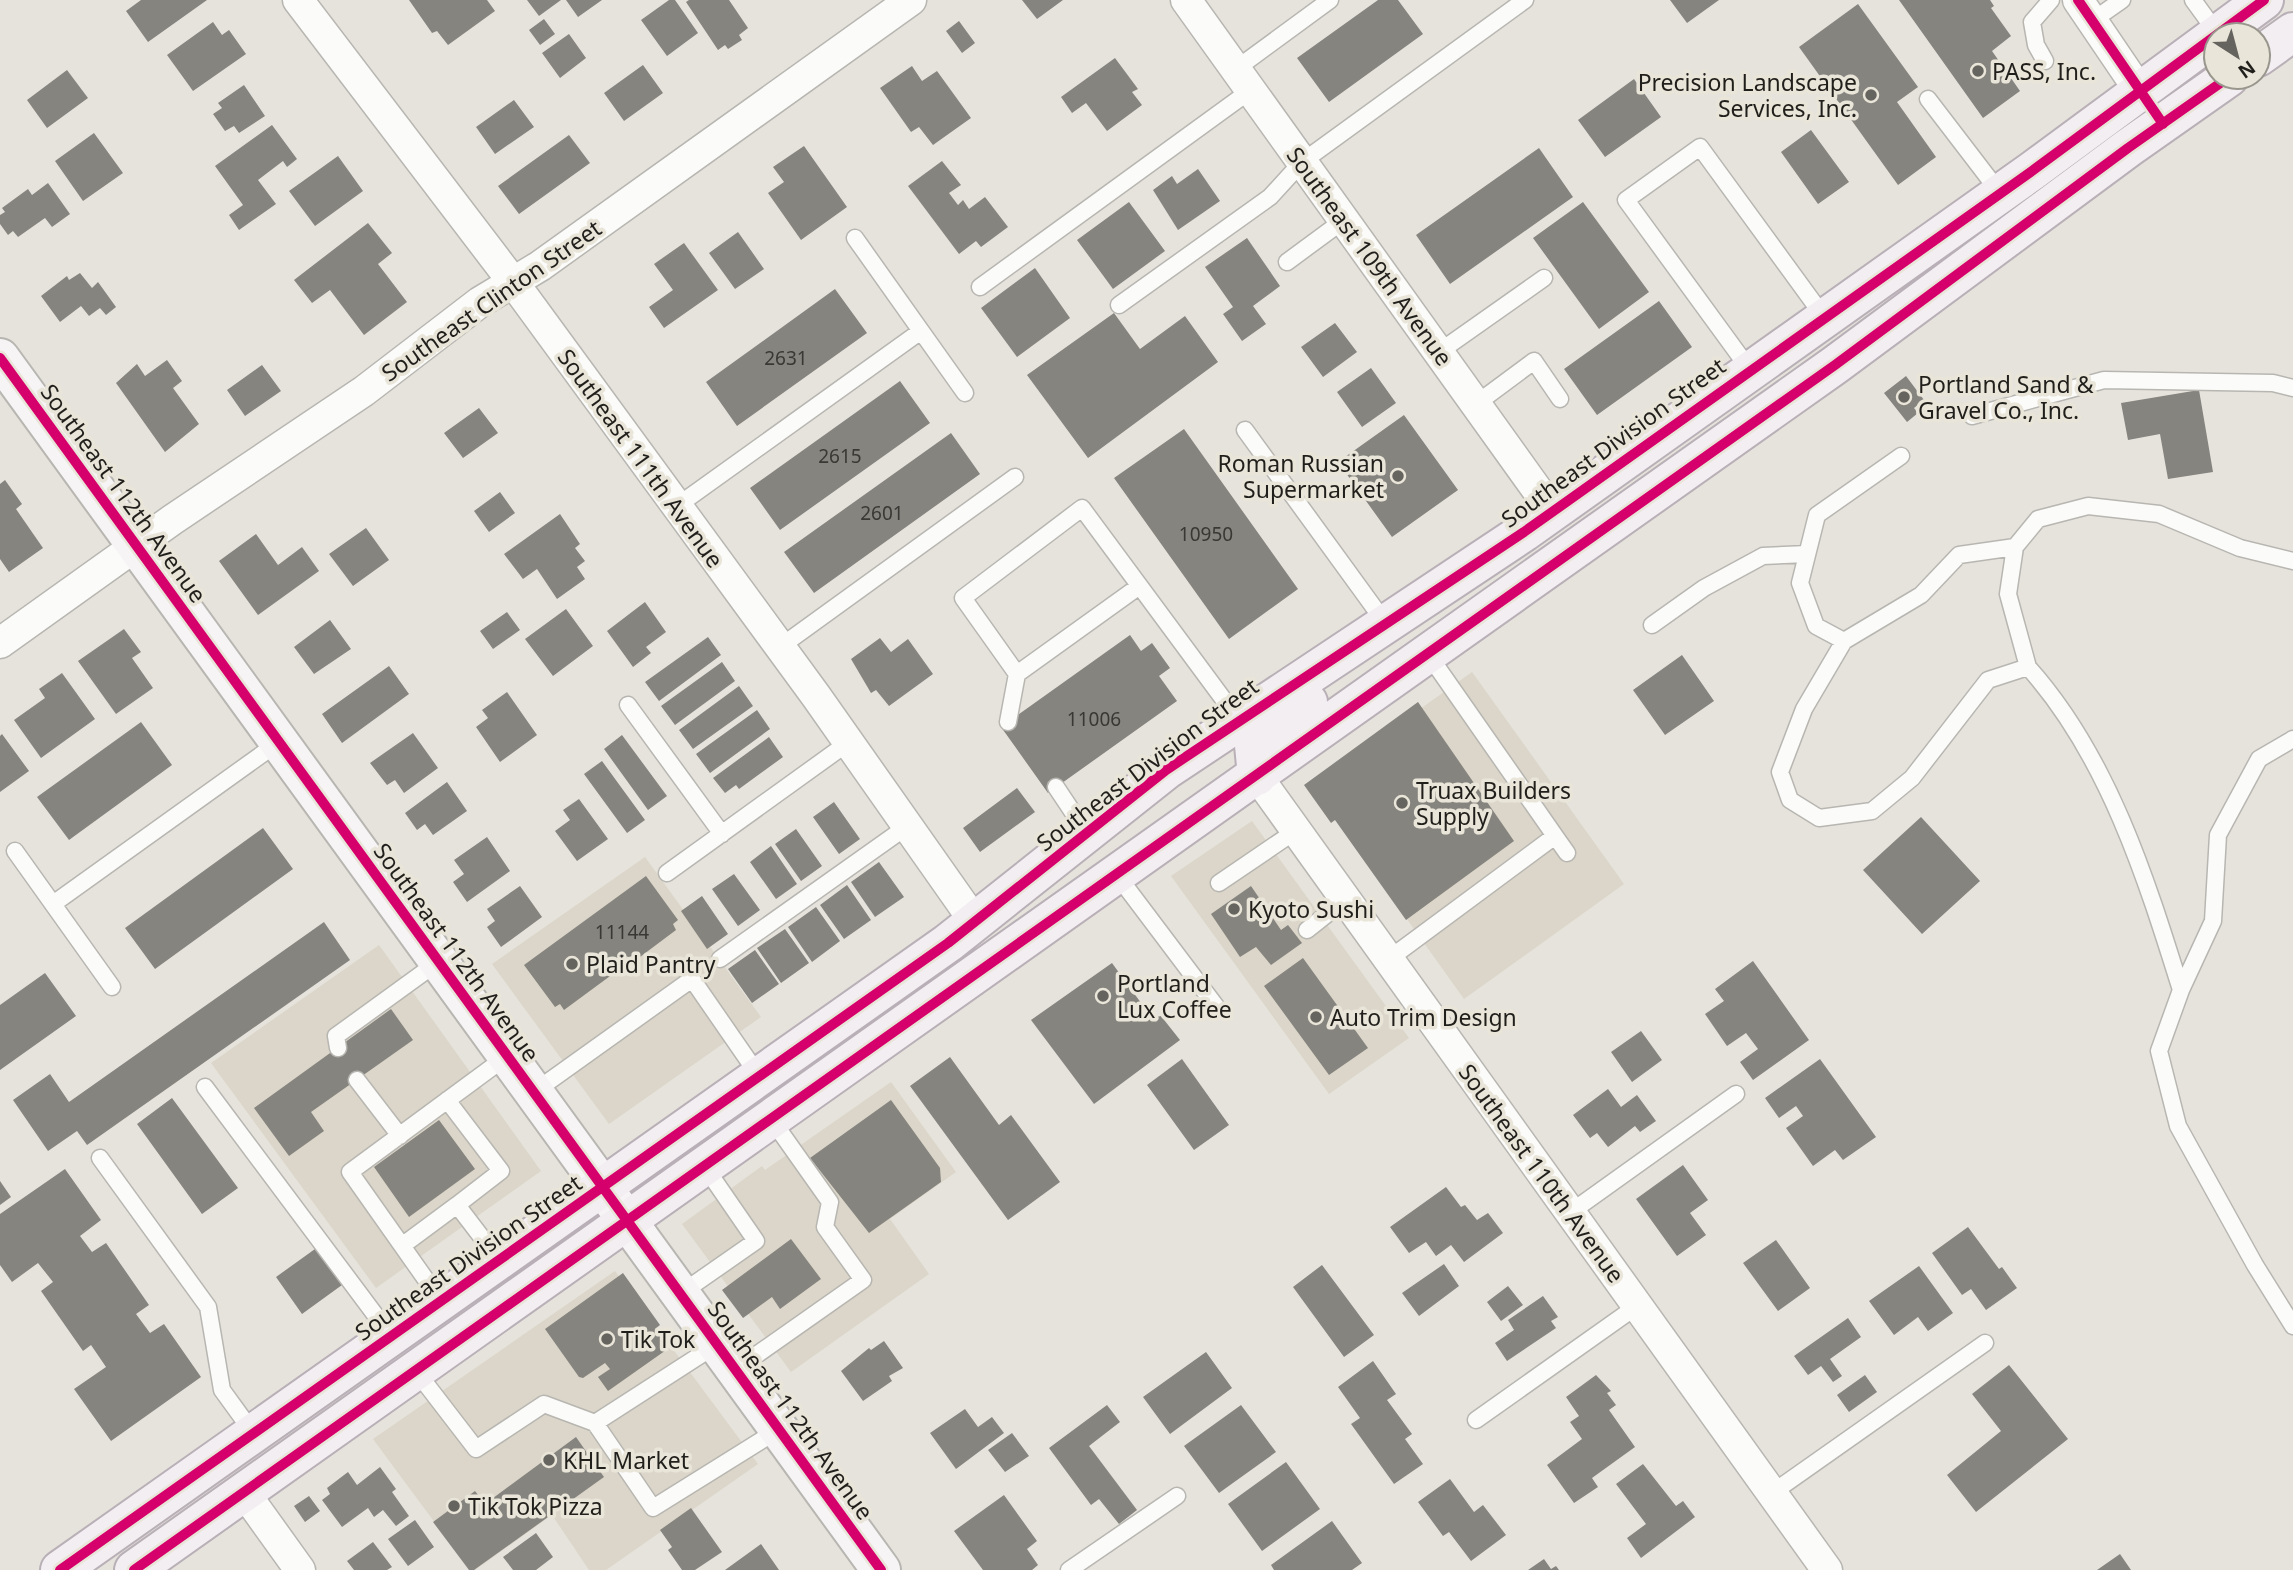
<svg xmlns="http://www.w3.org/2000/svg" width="2293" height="1570" viewBox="0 0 2293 1570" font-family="'Noto Sans',sans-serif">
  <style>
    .built { fill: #dbd6c9 }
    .building { fill: #86847f }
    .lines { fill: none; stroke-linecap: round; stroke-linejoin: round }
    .lane-casing { stroke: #b8b6b1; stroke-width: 19 }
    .street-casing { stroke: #b8b6b1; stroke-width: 33 }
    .secondary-casing { stroke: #b8b6b1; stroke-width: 42 }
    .primary-casing { stroke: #b9b0b7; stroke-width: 42 }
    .lane { stroke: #fbfbfa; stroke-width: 16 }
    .street { stroke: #fbfbfa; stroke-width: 30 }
    .secondary { stroke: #f7f4f6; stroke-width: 38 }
    .primary { stroke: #f3eef2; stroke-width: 38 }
    .cycleway-casing { stroke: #e9e5d9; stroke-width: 15 }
    .cycleway { stroke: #d6006c; stroke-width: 10 }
    .poi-dot { fill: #66645f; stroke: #e9e5d9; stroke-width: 2.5 }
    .labels { text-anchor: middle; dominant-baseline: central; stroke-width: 7; stroke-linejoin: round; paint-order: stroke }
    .number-label { font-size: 19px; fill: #3a3834 }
    .poi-label { font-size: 23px; fill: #211f1b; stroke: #e9e5d9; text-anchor: start }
    .street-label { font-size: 23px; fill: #211f1b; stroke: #e9e5d9 }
  </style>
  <rect width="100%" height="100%" fill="#e6e3dc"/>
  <path class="built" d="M1472 672 1624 884 1464 999 1312 786Z
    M1252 821 1409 1038 1329 1094 1171 876Z
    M645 857 761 1017 609 1124 492 964Z
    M379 945 541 1171 376 1288 211 1063Z
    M891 1082 956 1172 890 1219 929 1274 791 1372 682 1224 762 1166 765 1170Z
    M615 1271 758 1464 606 1570H589L552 1515 475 1570H470L373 1439Z"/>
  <path class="building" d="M141 0H207L148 42 126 11Z
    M409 0H487L495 11 448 45 437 31 432 33Z
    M527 0H561L539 16Z
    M566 0H602L578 17Z
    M669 0H675L698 33 667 56 641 20Z
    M689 0H729L748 28 739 35 742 40 728 49 725 45 718 50 686 2Z
    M1022 0H1063L1037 19Z
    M1378 0H1398L1423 34 1329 102 1297 58Z
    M1670 0H1719L1687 23Z
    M1899 0H1990L1994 6 1991 8 2011 36 1992 51 2020 91 1983 118Z
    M1858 4 1918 87 1897 102 1936 157 1898 185 1799 47Z
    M544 19 555 34 540 45 529 30Z
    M959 21 975 43 962 53 946 31Z
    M213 22 222 35 229 30 246 54 193 91 167 55Z
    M569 34 586 58 560 78 542 53Z
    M1115 58 1138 89 1132 92 1142 105 1107 131 1086 103 1072 113 1061 97Z
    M643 65 663 93 624 121 604 93Z
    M912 66 922 81 937 71 971 118 933 145 919 127 911 132 880 88Z
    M67 70 88 98 47 128 27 100Z
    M1634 79 1661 117 1605 157 1578 120Z
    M244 85 265 116 239 133 234 126 225 131 213 114 222 108 218 103Z
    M514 100 534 127 495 154 476 127Z
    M272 125 297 159 287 167 283 161 258 180 276 204 239 230 229 215 243 205 215 166Z
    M1811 130 1849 182 1818 204 1781 152Z
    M94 133 123 173 83 201 55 161Z
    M569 135 590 163 519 214 498 186Z
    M804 146 847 207 801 240 768 193 784 182 773 167Z
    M1539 148 1573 197 1450 284 1416 235Z
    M338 156 363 191 315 226 289 191Z
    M942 161 961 185 949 193 958 205 963 200 969 209 985 197 1008 227 981 247 976 241 959 254 908 186Z
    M1198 169 1220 201 1178 230 1153 190 1172 176 1177 184Z
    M48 183 70 214 52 227 45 218 18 237 13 231 8 235 0 224V215L5 212 2 208 28 189 32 195Z
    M1129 202 1165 251 1113 289 1077 240Z
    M1583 202 1649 292 1599 329 1533 238Z
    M368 223 392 253 378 264 407 302 364 335 330 290 312 303 294 280Z
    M738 232 764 269 735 289 709 253Z
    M1247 238 1280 286 1253 306 1266 324 1242 341 1223 314 1233 307 1205 267Z
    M684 243 718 290 664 328 649 307 673 290 654 264Z
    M1035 268 1070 318 1017 357 981 308Z
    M80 273 92 288 98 282 116 307 106 315 100 308 89 316 81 306 60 322 41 296 67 276 69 280Z
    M835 289 867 333 737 426 706 382Z
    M1659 301 1692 347 1597 415 1564 369Z
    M1114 313 1140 349 1185 316 1218 362 1088 458 1027 375Z
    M1335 323 1357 352 1323 377 1301 347Z
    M167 360 182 381 173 388 199 424 165 452 116 383 137 364 145 376Z
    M262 365 281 391 245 416 227 390Z
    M1371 368 1396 403 1362 427 1337 392Z
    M1906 376 1924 400 1914 408 1918 413 1907 422 1884 393Z
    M900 381 930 423 780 530 750 488Z
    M2199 390 2213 472 2168 479 2160 434 2128 440 2121 403Z
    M479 408 498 433 463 458 444 433Z
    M1404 415 1458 490 1392 537 1338 462Z
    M1184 429 1298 589 1229 639 1114 478Z
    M951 433 980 474 814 593 784 552Z
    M5 480 22 504 16 509 43 548 9 572 0 559V484Z
    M500 492 515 513 489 532 474 511Z
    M560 514 580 544 575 548 585 561 577 567 585 579 557 599 537 569 523 579 504 554Z
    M366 528 389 560 353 586 329 554Z
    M256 534 278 565 302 547 319 571 258 615 219 561Z
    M645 602 666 632 646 647 651 653 633 667 607 631Z
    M566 609 593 646 553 676 525 639Z
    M507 612 520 630 493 649 480 631Z
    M330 620 351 649 314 674 294 647Z
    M124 629 141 652 132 658 153 688 116 714 78 661Z
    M1130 635 1141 651 1152 643 1170 668 1159 676 1177 701 1048 793 1001 727Z
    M708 637 721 655 659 701 645 682Z
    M880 638 891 652 908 639 933 674 889 706 876 690 871 693 851 659Z
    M1682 655 1714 701 1665 735 1633 690Z
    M722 662 735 681 675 725 661 706Z
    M389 666 409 694 342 743 322 714Z
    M62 673 95 719 41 758 14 720 45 698 39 689Z
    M739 686 753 706 693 749 679 730Z
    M507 692 537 735 500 762 476 727 488 718 482 710Z
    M1418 702 1514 841 1406 920 1335 820 1331 823 1304 785Z
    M757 710 770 729 710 773 696 754Z
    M141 722 172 765 69 840 37 797Z
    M413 733 438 768 404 793 395 780 387 785 370 763Z
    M2 734 29 771 0 792V736Z
    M622 735 667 796 648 810 604 749Z
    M769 737 783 757 739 789 736 785 725 793 713 778Z
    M602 761 645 820 627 833 584 774Z
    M447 782 467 811 433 835 425 824 417 830 405 813Z
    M1017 788 1035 812 980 852 963 828Z
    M579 799 608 839 577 861 555 831 570 820 563 810Z
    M834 802 860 839 839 854 813 817Z
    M1921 817 1980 881 1922 934 1863 870Z
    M263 828 293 869 155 969 125 928Z
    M796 829 822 866 801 881 775 844Z
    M487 837 510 871 467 902 453 882 464 874 454 860Z
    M771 846 797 884 776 899 750 862Z
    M879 862 904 897 875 917 851 882Z
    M734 874 760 910 738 926 712 889Z
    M646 876 678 920 673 924 676 930 632 963 627 956 617 963 621 968 564 1010 560 1004 555 1007 524 965Z
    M847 885 871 920 844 939 820 905Z
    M520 886 542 917 501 947 487 927 495 921 487 909Z
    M1251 886 1281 930 1288 925 1302 943 1271 965 1256 947 1240 957 1211 914Z
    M702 896 728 934 707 949 681 911Z
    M816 907 840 941 812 962 788 927Z
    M324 922 350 960 87 1145 77 1131 48 1151 13 1100 50 1074 69 1102Z
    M785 929 809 963 781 983 757 948Z
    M755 950 779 984 752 1003 728 969Z
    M1303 958 1368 1048 1329 1075 1264 986Z
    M1753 961 1809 1040 1753 1080 1740 1062 1758 1049 1746 1033 1727 1046 1705 1014 1724 1001 1715 989Z
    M1112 963 1152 1018 1161 1016 1180 1040 1094 1104 1031 1020Z
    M45 973 76 1016 0 1070V1005Z
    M391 1009 413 1040 311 1112 324 1131 289 1156 254 1108Z
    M1641 1031 1662 1060 1632 1082 1611 1052Z
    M950 1057 999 1125 1011 1115 1060 1182 1008 1220 910 1086Z
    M1182 1059 1229 1125 1194 1150 1147 1085Z
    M1820 1059 1876 1137 1843 1160 1835 1150 1813 1166 1786 1128 1803 1116 1796 1106 1779 1118 1765 1098Z
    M1608 1089 1621 1107 1637 1095 1656 1121 1640 1132 1635 1126 1608 1147 1597 1133 1590 1138 1573 1115Z
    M172 1098 238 1188 202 1214 137 1124Z
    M891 1100 940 1168 941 1182 869 1233 810 1158Z
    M439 1120 475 1169 409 1217 374 1167Z
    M1683 1165 1708 1200 1690 1213 1706 1235 1677 1256 1636 1199Z
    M65 1169 101 1220 80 1236 92 1252 106 1243 149 1305 136 1314 150 1333 164 1324 201 1377 111 1441 74 1389 106 1367 91 1345 83 1351 41 1291 53 1282 38 1263 12 1282 0 1265V1214Z
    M0 1181 11 1197 0 1205Z
    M1446 1187 1461 1207 1465 1205 1477 1220 1488 1213 1503 1233 1464 1262 1451 1245 1436 1256 1426 1242 1409 1253 1390 1227Z
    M1968 1227 1999 1269 2002 1267 2017 1288 1986 1310 1971 1289 1962 1295 1932 1253Z
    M791 1239 821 1279 780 1309 772 1297 743 1318 722 1290Z
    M1776 1240 1810 1288 1778 1311 1743 1263Z
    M315 1249 342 1285 302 1314 276 1277Z
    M1444 1264 1459 1286 1419 1316 1402 1293Z
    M1322 1265 1374 1335 1344 1357 1293 1287Z
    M1919 1266 1953 1313 1928 1331 1918 1317 1894 1335 1869 1301Z
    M623 1273 660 1325 655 1329 669 1348 608 1391 598 1377 610 1369 605 1363 583 1378 579 1377 545 1329Z
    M1508 1286 1523 1305 1501 1321 1487 1302Z
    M1543 1296 1558 1317 1551 1321 1556 1328 1507 1361 1495 1343 1514 1330 1508 1320Z
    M1848 1318 1861 1337 1830 1359 1842 1376 1833 1382 1821 1366 1808 1375 1794 1356Z
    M884 1341 903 1368 889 1376 892 1381 863 1401 841 1371 869 1348 871 1350Z
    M1206 1352 1232 1388 1170 1434 1143 1397Z
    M1373 1361 1396 1394 1387 1400 1412 1434 1405 1439 1423 1464 1394 1484 1351 1424 1360 1418 1338 1387Z
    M2009 1365 2068 1439 1976 1512 1947 1475 2001 1431 1972 1394Z
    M1596 1375 1611 1391 1607 1393 1616 1405 1609 1410 1635 1447 1592 1478 1598 1487 1574 1503 1547 1465 1582 1439 1570 1422 1579 1416 1566 1397Z
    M1865 1375 1877 1392 1849 1412 1837 1395Z
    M1107 1405 1120 1422 1089 1446 1137 1510 1119 1524 1099 1499 1091 1505 1049 1448Z
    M1241 1405 1276 1452 1219 1493 1184 1446Z
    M965 1409 978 1427 992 1417 1004 1433 956 1469 930 1433Z
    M1012 1433 1029 1456 1005 1472 988 1450Z
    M576 1437 604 1477 474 1570H469L433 1522 475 1491 485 1504Z
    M1286 1462 1320 1509 1262 1551 1228 1504Z
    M1643 1464 1676 1506 1683 1501 1695 1517 1641 1558 1627 1538 1646 1524 1616 1484Z
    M380 1467 396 1489 392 1492 409 1516 396 1526 383 1510 374 1517 368 1508 342 1527 322 1500 330 1494 327 1488 348 1472 357 1485Z
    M1450 1479 1474 1512 1483 1505 1506 1535 1471 1561 1449 1532 1443 1536 1418 1502Z
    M1004 1495 1037 1541 1027 1549 1038 1565 1032 1570H983L954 1531Z
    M309 1496 320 1511 305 1522 294 1506Z
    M691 1508 722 1552 695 1570H682L668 1550 672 1547 660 1530Z
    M415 1520 434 1547 408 1566 388 1539Z
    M1332 1521 1362 1563 1352 1570H1274L1271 1565Z
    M536 1533 553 1557 536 1570H513L503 1557Z
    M373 1542 392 1567 387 1570H354L347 1561Z
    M761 1544 779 1570H725Z
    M2120 1554 2131 1570H2097Z
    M1544 1559 1551 1569 1556 1566 1559 1570H1528Z"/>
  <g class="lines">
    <g class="lane-casing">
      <path id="lane" d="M2193 0 2217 33
        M2092 21 2122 0
        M2045 61 2036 45 2032 22 2051 0
        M1236 69 1330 0
        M1928 99 2000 193
        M855 238 965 393
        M1287 262 1344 220
        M980 287 1251 90
        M1119 305 1270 197 1302 162 1525 0
        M1439 352 1544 278
        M1750 370 1626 200 1700 147 1824 317
        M1476 404 1534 361 1560 399
        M1972 416 2104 380 2273 383 2293 388
        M1245 430 1386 624
        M1901 456 1817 515 1800 583 1816 626 1844 641 1921 595 1959 555 2015 547
        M677 506 921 331
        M1138 587 1017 674 963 598 1082 508 1238 719
        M1652 625 1704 588 1763 556 1807 554
        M1844 641 1804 709 1780 772 1790 800 1819 818 1872 811 1912 778 1988 680 2028 667C2108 756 2146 878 2181 990
        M780 647 1015 477
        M1428 654 1555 836
        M2028 667 2008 594 2015 547 2038 519 2088 506 2159 514 2240 548 2293 561
        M628 705 722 834
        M1008 722 1017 674
        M2293 739 2259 759 2218 835 2213 921 2181 990 2159 1051 2178 1126 2255 1265 2293 1326
        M1056 787 1086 832
        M15 851 112 987
        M667 873 849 742
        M1117 875 1218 1009
        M1219 883 1297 830
        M53 904 279 742
        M1307 930 1346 899
        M720 959 909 825
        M1389 959 1555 836 1567 853
        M338 1048 336 1036 438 962
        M357 1080 400 1136
        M205 1087 391 1336
        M534 1092 692 979 759 1076
        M447 1100 501 1171 457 1205 499 1260
        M100 1158 208 1307 222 1390 254 1434
        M1571 1212 1736 1094
        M403 1245 457 1205
        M680 1294 756 1241 705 1167
        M441 1301 350 1172 506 1057
        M735 1370 863 1280 825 1227 830 1202 772 1120
        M416 1371 476 1449 544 1404 595 1423 716 1345
        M1476 1420 1637 1306
        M595 1423 653 1508 778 1430
        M1772 1493 1985 1343
        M1069 1570 1177 1496"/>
    </g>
    <g class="street-casing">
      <path id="street" d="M298 0 513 282 816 696 975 922
        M1186 0 1553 512
        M2078 0 2139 90
        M0 643 172 520 364 391 480 302 540 266 911 0
        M1257 776 1827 1570
        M244 1492 300 1570"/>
    </g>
    <g class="secondary-casing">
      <path id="secondary" d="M0 358 881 1570"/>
    </g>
    <g class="primary-casing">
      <path id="primary" d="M2258 57 2293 32
        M1257 776 1254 745 1308 702
        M60 1570 948 943 1166 770 1524 532 2032 171 2264 0
        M134 1570 1835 365 2128 148 2229 77"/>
    </g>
    <use href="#lane" class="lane"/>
    <use href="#street" class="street"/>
    <use href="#secondary" class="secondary"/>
    <use href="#primary" class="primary"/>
    <g class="cycleway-casing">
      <path id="cycleway" d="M2078 0 2163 124
        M0 358 881 1570
        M60 1570 948 943 1166 770 1524 532 2032 171 2264 0
        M134 1570 1835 365 2128 148 2229 77"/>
    </g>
    <use href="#cycleway" class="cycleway"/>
  </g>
  <g class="poi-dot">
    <circle cx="1978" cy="71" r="7"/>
    <circle cx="1871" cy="95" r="7"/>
    <circle cx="1904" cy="397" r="7"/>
    <circle cx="1398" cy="476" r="7"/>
    <circle cx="1402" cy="803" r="7"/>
    <circle cx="1234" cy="909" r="7"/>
    <circle cx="572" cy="964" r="7"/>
    <circle cx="1103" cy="996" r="7"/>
    <circle cx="1316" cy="1017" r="7"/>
    <circle cx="607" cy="1339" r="7"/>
    <circle cx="549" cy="1460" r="7"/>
    <circle cx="454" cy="1506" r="7"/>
  </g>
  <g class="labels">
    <g class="number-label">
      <text x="786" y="358">2631</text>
      <text x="840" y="456">2615</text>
      <text x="882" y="513">2601</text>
      <text x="1206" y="534">10950</text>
      <text x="1094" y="719">11006</text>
      <text x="622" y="932">11144</text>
    </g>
    <g class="poi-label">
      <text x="1992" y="71">PASS, Inc.</text>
      <text x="1857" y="82" text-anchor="end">Precision Landscape<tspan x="1857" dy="26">Services, Inc.</tspan></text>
      <text x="1918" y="384">Portland Sand &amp;<tspan x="1918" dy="26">Gravel Co., Inc.</tspan></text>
      <text x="1384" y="463" text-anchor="end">Roman Russian<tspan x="1384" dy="26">Supermarket</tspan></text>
      <text x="1416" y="790">Truax Builders<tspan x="1416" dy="26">Supply</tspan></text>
      <text x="1248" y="909">Kyoto Sushi</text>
      <text x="586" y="964">Plaid Pantry</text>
      <text x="1117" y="983">Portland<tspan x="1117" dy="26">Lux Coffee</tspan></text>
      <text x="1330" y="1017">Auto Trim Design</text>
      <text x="621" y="1339">Tik Tok</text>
      <text x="563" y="1460">KHL Market</text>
      <text x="468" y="1506">Tik Tok Pizza</text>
    </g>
    <g class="street-label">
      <text transform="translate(1370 256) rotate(54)">Southeast 109th Avenue</text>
      <text transform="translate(491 300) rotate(-35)">Southeast Clinton Street</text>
      <text transform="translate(1613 442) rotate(-36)">Southeast Division Street</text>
      <text transform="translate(641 458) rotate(54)">Southeast 111th Avenue</text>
      <text transform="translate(124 493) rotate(54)">Southeast 112th Avenue</text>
      <text transform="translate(1147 764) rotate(-37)">Southeast Division Street</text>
      <text transform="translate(457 952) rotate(54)">Southeast 112th Avenue</text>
      <text transform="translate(1542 1173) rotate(54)">Southeast 110th Avenue</text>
      <text transform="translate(468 1257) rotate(-35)">Southeast Division Street</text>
      <text transform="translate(791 1410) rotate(54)">Southeast 112th Avenue</text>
    </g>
  </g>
  <g transform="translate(2237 56) rotate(144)"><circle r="33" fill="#e9e5d9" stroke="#99968d" stroke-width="2"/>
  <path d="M0-5L12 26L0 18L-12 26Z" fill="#66645f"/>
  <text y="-10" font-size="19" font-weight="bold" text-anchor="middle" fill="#211f1b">N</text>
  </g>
</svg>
